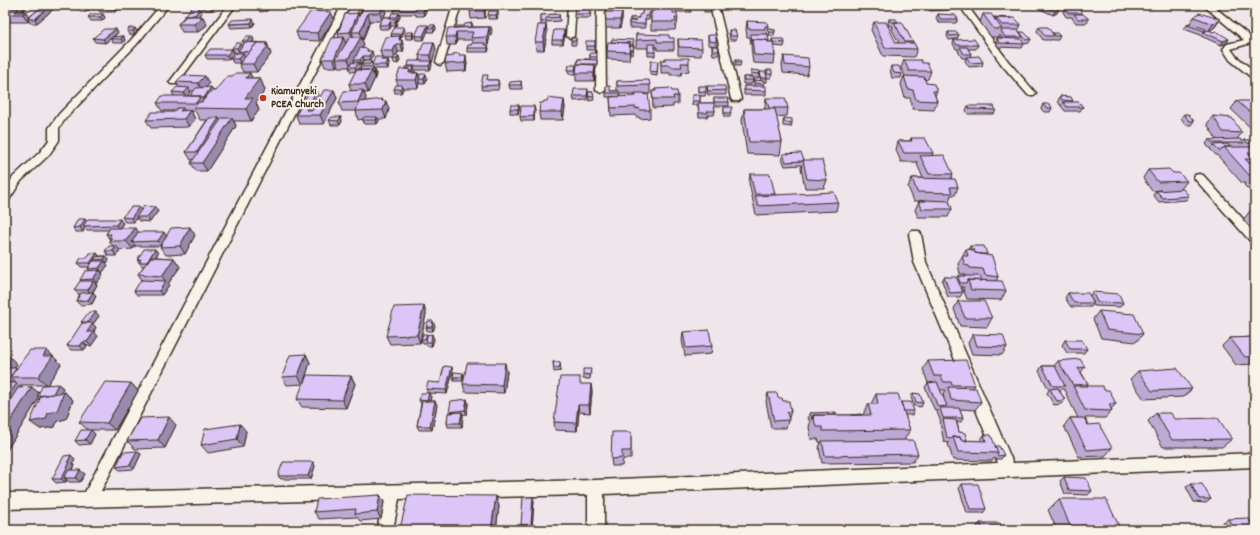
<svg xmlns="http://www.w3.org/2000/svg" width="1260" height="535" viewBox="0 0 1260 535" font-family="Dekko,sans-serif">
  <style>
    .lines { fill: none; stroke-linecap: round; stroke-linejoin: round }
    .minor-casing { stroke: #3b2a1e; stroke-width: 3 }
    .minor { fill: #f7f3e8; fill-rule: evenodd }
    .wall { fill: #bcaad4; stroke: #3b2a1e; fill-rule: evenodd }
    .shaded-wall { fill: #998bad; stroke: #3b2a1e }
    .building { fill: #dbc6f7; stroke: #3b2a1e }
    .poi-dot { fill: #c8321e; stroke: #f7f3e8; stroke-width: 1.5 }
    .labels { text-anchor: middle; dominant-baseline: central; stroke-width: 4; stroke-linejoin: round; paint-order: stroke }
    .far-poi-label { font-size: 11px; font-weight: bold; fill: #3b2a1e; stroke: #f7f3e8; text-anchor: start }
  </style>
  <rect width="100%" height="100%" fill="#efe6ec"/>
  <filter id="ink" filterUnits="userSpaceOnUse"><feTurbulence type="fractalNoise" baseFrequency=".025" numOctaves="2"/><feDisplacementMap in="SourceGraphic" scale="8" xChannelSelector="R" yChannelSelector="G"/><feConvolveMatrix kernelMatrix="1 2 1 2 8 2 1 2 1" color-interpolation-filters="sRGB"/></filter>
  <g filter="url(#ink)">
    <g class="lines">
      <g class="minor-casing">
        <path id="minor" d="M161 5H169L137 44 66 118 59 128V140L58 142 48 156 21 181 9 200 5 201V189L13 177 40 152 49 140V128L59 114 131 40Z
          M228 5H236L177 84H171L169 82 171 80Z
          M342 5H350L101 491 596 480 998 463 914 262 909 234 911 231H919L921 234 926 262 1013 463 1255 453V467L604 494V530H588V495L399 499 393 530H377L383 499 5 509V493L85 492Z
          M453 5H461L444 62 440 65 436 62Z
          M568 5H576L574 36 570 38 566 36Z
          M597 5H605L606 90 601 93 596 90Z
          M710 5H718L741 99 739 101H733L731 99Z
          M959 5H967L1008 61 1034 91 1036 93 1034 95H1028L1002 65Z
          M1203 5H1212L1251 37 1252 41 1251 43 1231 49 1236 56 1255 72V79L1252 78 1230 60 1223 49 1227 44 1244 40Z
          M1199 174 1203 175 1255 232V243L1251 242 1195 179 1194 177 1195 175Z"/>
      </g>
      <use href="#minor" class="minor"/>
    </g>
    <path class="wall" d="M5 5H30L25 9 23 8 24 10 22 12H26L29 17 44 5H54L56 7 37 23H30L29 21 28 22H5Z
      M88 5 90 9 86 12H81L79 8Z
      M101 5H118L120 8 115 12H100L98 8Z
      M129 5H144L143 7H130Z
      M194 5H214V6L212 10H205L204 7 201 10 202 12 199 16H201L202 17H203L207 25 198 32H182L178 24Z
      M260 5H269L270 6 267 11 260 12 258 8Z
      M318 5H340L339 7H319Z
      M413 5H427L426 8H425L426 10 424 16H416V14H399L400 17 398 21H397V23L396 26H391L390 29H380L379 25 381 21H370L363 40H362L364 45 362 49 369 51 373 55 370 60H364L363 61H371L372 64 382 57 380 51 392 37 391 34 405 31 401 38H400L404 48 403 52H398L396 56 400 60 398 64 394 63 393 59H383V60H388L389 64 388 69H374L376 74 375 78 368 93H364L366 98 364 101H383L389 109 386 119H378L379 121 377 124H364L363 119 358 120 356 111H342L339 103 351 90 349 84 356 71 351 72 349 67H339L338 64 336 67H325L322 59 339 37 338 33 345 14 386 12 384 17H390L394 13V10L413 7ZM360 64H362L363 67 360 70H357L361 67Z
      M472 5H485V18L471 19 470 11Z
      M676 5 691 8V12H676Z
      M703 5H710L711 8 710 12H704Z
      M927 5H948L949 6 948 10 930 11 926 7Z
      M1040 5H1054L1053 6 1057 13 1053 15 1038 8Z
      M1058 5H1075L1077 7V8L1082 13V14L1089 19 1087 23H1076L1072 18V17H1066L1063 12 1064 10Z
      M1176 5H1184L1183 7H1179Z
      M1190 5H1207L1206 7 1194 8Z
      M643 6 670 8 673 13 678 18 677 25H676L675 30H651V17H649V20H645V28H629V21H630V18H639L642 14Z
      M581 9 591 13 590 18H574V14Z
      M498 11V15L497 19H488V15Z
      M605 12H622V19L620 28H606Z
      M103 14 105 18 102 21H91L88 17Z
      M559 14 560 21 546 22 547 33 544 50H536L535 42 541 25V15Z
      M938 14 958 19 956 23H939L936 18Z
      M983 14 1021 25 1018 31 1019 32H1020L1031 39 1029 43 1025 44 1022 41 1024 44 1022 48 998 47 996 42 997 38H1002L1000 35 999 37H991L980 22Z
      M1194 17 1220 19 1215 27 1210 30 1227 43 1221 45 1201 36V35L1184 29 1187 25 1190 23Z
      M334 19 320 41 299 40 296 32Z
      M889 19 898 22 913 42V43L917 49 914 57 883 56 871 30 874 22 896 43H899L892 30 893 26H889L888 23Z
      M747 21 768 26 767 34H765H768V42H772V39L785 43 784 47 774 46 775 56 774 64 753 63 751 47 752 45H751L750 37H747L746 29Z
      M255 23 252 27 231 28 229 24Z
      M472 23 473 27H491L492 31 491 35H490L488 45 489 49 488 52H467V48L471 45 472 43V40H457L456 45H447L446 37 454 28 464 26Z
      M435 25 436 29 434 32H428V30L424 40H416L415 36 428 27Z
      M1039 27 1052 33H1053L1060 36 1058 40H1053L1052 39V40H1043L1037 31Z
      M135 28 137 32 135 35H129L127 31Z
      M770 29 775 30 774 36H769Z
      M564 30 565 34 563 44H552V40Z
      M729 30 737 36 736 40H730L729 34Z
      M413 32 414 36 413 39H406L405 35Z
      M948 32 959 35 957 39 949 40 947 36Z
      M118 33 113 37 123 36 125 40 123 43H113L111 39 112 38 105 43 95 42 93 38Z
      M636 34 669 38 674 42V50H657V47H655V56H648V48H636Z
      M708 35 716 42V46L708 45Z
      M252 36 254 40 252 42 267 43 271 54 257 72H243L239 64 240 63H233L231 59 238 53 234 52 232 48 242 45 244 44 242 41Z
      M576 38V45H571V41Z
      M678 39 702 48 701 56 678 55Z
      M633 40V46H634L633 54H630V49L629 60 607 59V51L611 42Z
      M954 40 978 45 976 49H968L971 54 970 57 983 62 982 66 969 67 965 61 966 58H962L958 51 959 49H956L953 44Z
      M595 41V50H586V46Z
      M434 42 436 50 431 63 432 65 430 70H415V73H418L419 78H427L425 84H420L419 82 418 88H402L403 89 401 93H395L394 89 398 85 396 80 405 69 408 67V66L420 61 419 55Z
      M712 46 719 51V55H713L712 51Z
      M232 49 234 53 229 59H207L205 55Z
      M590 53 597 57V68H595L594 81H576V73V74H569L568 70 576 65V72L578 59H590Z
      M460 55 467 63 466 71 447 72 445 64 453 56Z
      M784 56 809 67 807 75 783 73 782 65Z
      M661 60 689 63V71L682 72 681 75H670V73H661Z
      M735 60 741 62 740 66H735Z
      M904 60 922 63 931 71 928 79 925 80 926 83 937 91 935 96 937 101 934 110 913 109 910 98H905L901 84 904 76H905L901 68Z
      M658 61 657 76 650 75V71Z
      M891 66 902 74 901 78H892L890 70Z
      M751 70 760 74 759 78H753V80L752 84H743V77H751Z
      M767 70 772 74 771 78H767V82H764V86L766 91V95H744V86H754V80L761 81 760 76V72L766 74Z
      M183 75 209 84 206 87 213 91H215L252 78H260L265 90 256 103 259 110 251 121H234L236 126 207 171H196L191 163 193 160H191L186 152 207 120H200L195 111H191L195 119 189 127 151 128 146 120 174 112V111H162L157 103 174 96 172 92 179 87 176 82ZM190 91H194L190 96H187L191 92Z
      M488 80H498L499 84 498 90H482L481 86Z
      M521 81 522 89H510L509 85Z
      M617 81 650 85V94H645L650 110V118L640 119 639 117H636L635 115 611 116 610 97H615H606V86L610 91H617ZM620 94H635V96L620 97Z
      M1253 84H1255V91H1253L1250 88Z
      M698 86 706 92 705 96H700V103H714V98L729 102V106H714L715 111 714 115H708L707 117H699L698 105H692V95H698Z
      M707 86 726 90V95H708L707 90Z
      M588 89 587 100 574 101 573 96Z
      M655 89 672 91 678 96V104H673V107L653 108 652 91H655Z
      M317 90 320 98 334 90 337 98 324 124H299L296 115Z
      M588 92H593L594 100 589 101Z
      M1060 96 1073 101 1072 102 1083 107 1080 111H1065L1061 106 1062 105H1060L1058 101Z
      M766 98 788 108 787 116 776 117 782 142 780 155 747 154 742 121 744 109H765V106Z
      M564 100 565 108 563 120H540L539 112 543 103Z
      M1253 100H1255V132L1231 109 1237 101 1251 103Z
      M1043 104 1052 108 1050 112H1044L1041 109Z
      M519 105V109L518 114 510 113V109Z
      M968 106 996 110 994 114H968L966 110Z
      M724 107 731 112 730 117H724Z
      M535 110 534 121H521L520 117Z
      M1184 114 1194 121 1191 125H1186L1181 118Z
      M1213 116 1242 133 1237 139 1242 142 1244 140 1255 141V162H1251L1249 163 1255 169V196L1244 185 1245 183H1242L1217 155H1216L1210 149 1211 148H1209L1206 144 1209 140H1217L1207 124Z
      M341 117 342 121 340 125H331L329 120Z
      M784 118 792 123 791 127 783 126V122Z
      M911 138 933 153 932 156 953 174 951 179 958 187 955 195H951L949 201 952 209 948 217H918L915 210 919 201H925H914L908 187 912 178H923L917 164 918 162H901L896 150 898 141H910Z
      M783 154 804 160 827 180 824 188H805L801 168 802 165 785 166 782 159Z
      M1148 170 1173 173 1187 181 1181 189 1189 196 1186 200 1159 202 1153 195 1156 191 1161 190 1152 191 1143 178Z
      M750 174 775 194V195L838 202 836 211 756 215 749 183Z
      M155 207 158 211 150 222 139 221 137 218 134 222H125L122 217 141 210Z
      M1250 211H1255V233L1243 220Z
      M87 221 123 223 120 228 138 233 167 236 195 235 185 254 166 255 160 247 161 246H135V245L133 249 119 250H120L116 256H108L105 251 113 246 109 241 110 240 106 234 109 230H87L85 228 83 232H76L73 228Z
      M970 246 987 254V255L998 277 996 281 1006 291 1001 300 967 299 963 289 964 287H960L963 292 960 297H948L942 281 944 277 956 278 958 276H965V274H960L958 264 966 249 968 250Z
      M155 249 158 253 156 257 174 258 180 267 168 284 169 285 162 295H137L134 291 142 280 138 274 144 266H142L137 260Z
      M97 253 99 256H106L109 260 107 263 106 264 108 265 102 273H101L103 274 97 283H95L97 285 93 292 96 296 92 304 80 305 76 301 80 294H78L74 290 81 281 80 280 90 271 88 269 89 267H81L78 263Z
      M1092 292 1123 303 1120 307 1094 306 1093 304 1091 307H1071L1065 298 1068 293 1090 296Z
      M958 301 992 318 987 327 960 326 954 309Z
      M424 306 426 314 420 343 390 344 386 336Z
      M1099 311 1143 334 1136 342 1101 338 1093 319Z
      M99 316 93 324 96 327 94 332 98 336 91 346H87L84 350H71L67 346 83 323 81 322Z
      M435 326 433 331H427L426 327Z
      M683 332 712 346 711 354 685 356 682 340Z
      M427 334V335L434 339 432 346H427L426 344H423L421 339Z
      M973 334 1007 347 1002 355 972 354 968 343Z
      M1255 337V364L1236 365 1222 346 1230 338Z
      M1065 340 1087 349 1084 353H1067L1062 345Z
      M306 354 310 363 303 384 287 385 282 377Z
      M5 355 17 364 14 368H17L55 358 61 364 47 385H20L22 388 32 387 38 393 58 384 63 388 60 393 64 392 73 400 66 419 57 421 55 427 40 429V399L39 398 5 453Z
      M928 361 975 385 973 388 981 402 975 410 960 409 963 418 961 422H957L959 432 967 441H980L984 435 1004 455 1001 459H995L994 458 992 461 953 460 948 444 949 443 944 442 940 423 941 422 937 412 938 410 935 411 925 387 928 383 923 369ZM940 390H946L943 395 944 398Z
      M1058 361 1085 367 1081 372 1088 384 1087 386 1104 390 1116 404 1111 409 1112 411 1105 418H1085L1088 425 1112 448 1105 456 1079 457 1064 426 1070 418H1078L1066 394 1067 393 1063 388 1062 390H1059L1065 400 1061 404 1054 405 1047 393 1049 390 1039 371 1042 366H1054Z
      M553 362H560L561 371 554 372Z
      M453 371 447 394 428 393 426 389 440 383Z
      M1138 371 1192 389 1183 397 1144 399 1130 379Z
      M507 372 504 393 465 392 463 384Z
      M591 373 590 379H583V374Z
      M351 376 355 384 346 408 302 407 297 399Z
      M453 377H464L463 381H454Z
      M131 383 138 391 115 430H91L95 434 90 444 79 445 75 441 88 430 79 422Z
      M591 384 592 392 590 413 579 412 577 431 555 430 554 422Z
      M768 393 778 398 783 401 791 411 786 428H771L766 401Z
      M913 393 923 403 921 407 914 406 911 397Z
      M876 394 901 402 914 411 912 415H905L910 430 904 440 918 454 913 462 822 463 819 448 821 442H819L818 439H811L809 427 810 423 808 417 810 413 837 415H863L868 404H871Z
      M431 397 430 401H435L437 405 432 430H419L417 426 421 404 419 400Z
      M467 399 468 403 467 414 462 415 463 416 462 427H448L447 423 450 413 449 412Z
      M1156 413 1232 439 1222 447H1163L1148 421Z
      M176 425 165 448 135 449 127 441Z
      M246 431 243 447 208 453 201 445Z
      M631 432V459H623L622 466H612L611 459Z
      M141 454 134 469 120 470 116 467Z
      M71 455 75 459 73 464 75 465 73 470 85 474 80 482H69L67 480 66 482 56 483 52 479Z
      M313 462 315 466 311 479H281L278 476Z
      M1064 477 1092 491 1088 495 1065 494 1060 481Z
      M962 484 986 509 983 513H967L959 488Z
      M1191 484 1211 499 1206 503 1194 502 1186 487Z
      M380 495 384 502 381 519 360 521 357 517 319 519 314 512Z
      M1059 499 1121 530H1057L1048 510Z
      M534 501 532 528H522L521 525Z
      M499 506 496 530H400V529Z
      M1228 519 1252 524 1255 530H1214L1213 529Z
      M980 523 1003 530H979L977 526Z"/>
    <path class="shaded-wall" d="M23 5H30L25 9Z
      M51 5H54L56 7 37 23 35 19Z
      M88 5 90 9 86 12 84 8Z
      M117 5H118L120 8 115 12 113 8Z
      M201 5H203V6L204 7 201 10 202 12 197 19 195 15 198 8Z
      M211 5H214V6L212 10 210 6Z
      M266 5H269L270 6 267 11 265 8Z
      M384 5H385L386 12 382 21 380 13Z
      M484 5H485V18L484 11Z
      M21 6 24 10 22 12H26L30 19H27L29 21 28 22 23 14 15 12Z
      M425 6 426 10 424 16 423 12Z
      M1059 9 1057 13 1053 15 1055 11Z
      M498 11V15L497 19 496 15Z
      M331 12 334 19 320 41 317 33Z
      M622 12V19L620 28V20Z
      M358 13 360 21 352 32 354 38 353 40 350 32Z
      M368 13 370 21 363 40 360 32Z
      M399 13 400 17 398 21 397 17Z
      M103 14 105 18 102 21 100 17Z
      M200 16H201L202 18 203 17 207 25 198 32 194 24Z
      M253 19 255 23 252 27 251 23Z
      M396 19 397 23 396 26 395 22Z
      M1220 19 1215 27 1208 32 1213 24Z
      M390 22 391 26 390 29 389 25Z
      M428 25V30L424 40 423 36Z
      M435 25 436 29 434 32 433 28Z
      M546 25 547 33 544 50 543 42Z
      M404 27 405 31 401 38 400 34Z
      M489 27 490 35 488 45 487 37Z
      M135 28 137 32 135 35 133 31Z
      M116 29 118 33 105 43 103 39Z
      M564 30 565 34 563 44V40Z
      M413 32 414 36 413 39 412 35Z
      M456 32 457 40 456 45 455 37Z
      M123 36 125 40 123 43 121 39Z
      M252 36 254 40 250 45 248 41Z
      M400 36 401 42 402 40 404 48 403 52 401 44 399 40Z
      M344 37 346 45 336 59 338 64 336 67 334 59Z
      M361 37 364 45 355 60H354V62L351 67 348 59Z
      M1229 39 1227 43 1221 45 1223 41Z
      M434 42 436 50 432 63 430 55Z
      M241 43 243 47 239 52 237 48Z
      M267 43 271 54 257 72 253 64Z
      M396 44 398 52 395 59 393 51Z
      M488 45 489 49 488 52Z
      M232 49 234 53 229 59 227 55Z
      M372 51 373 55 370 60 369 56Z
      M243 53 245 57 240 63 238 59Z
      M466 55 467 63 466 71 465 63Z
      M363 56 364 60 361 64 360 60Z
      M399 56 400 60 398 64 397 59Z
      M388 60 389 64 388 69 386 65Z
      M431 61 432 65 430 70 429 66Z
      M359 62 361 67 356 71 355 67Z
      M595 65V73L594 81V73Z
      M373 67 374 71 373 73 375 78 368 93 365 84Z
      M414 67 415 71 413 76 412 72Z
      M375 70 376 74 375 78 374 74Z
      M250 73 255 84 260 78 265 90 256 103 259 110 251 121 246 109 245 98 246 78Z
      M418 73 420 79H419V82L418 88 416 80Z
      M426 74 427 78 425 84 424 79Z
      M205 76 209 84 203 91 198 83Z
      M402 85 403 89 401 93 400 89Z
      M211 87 213 91 206 102 204 98Z
      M189 88 191 92 186 97 184 93Z
      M317 90 320 98 311 115 306 110Z
      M334 90 337 98 324 124 320 115Z
      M363 90 366 98 361 110 358 102Z
      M201 96 205 104 199 108 196 103Z
      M382 99 385 107 386 101 389 109 386 119 383 110 382 101Z
      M564 100 565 108 563 120 562 112Z
      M519 105V109L518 114V109Z
      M534 106 535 110 534 121Z
      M183 108 187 115 190 110 195 119 189 127 180 111Z
      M341 117 342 121 340 125 338 121Z
      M377 117 379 121 377 124 376 120Z
      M219 118 223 126 202 160 197 152Z
      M232 118 236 126 207 171 202 163Z
      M139 207 142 211 136 217 137 218 134 222 131 218Z
      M155 207 158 211 150 222 147 217Z
      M85 219 88 223 83 226 85 228 83 232 80 227Z
      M120 219 123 223 119 229 116 225Z
      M190 227 195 235 185 254 180 246Z
      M135 228 141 236 132 242 135 245 133 249 126 241Z
      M164 232 167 237 161 246 158 241Z
      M116 246 120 250 116 256 113 251Z
      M155 249 158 253 150 266 147 262Z
      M97 253 100 258 94 260 96 263 93 267 90 263Z
      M106 256 109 260 107 263 104 259Z
      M174 258 180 267 168 284 169 285 162 295 159 291 165 281 162 276Z
      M104 261 108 265 102 273 99 268Z
      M99 270 103 274 97 283 93 279Z
      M93 281 97 285 91 294 88 290Z
      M93 292 96 296 92 304 88 300Z
      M424 306 426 314 420 343 417 335Z
      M96 312 99 316 93 324 96 327 91 336 87 332 91 325 88 322Z
      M433 321 435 326 433 331 432 327Z
      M94 332 98 336 91 346 87 342Z
      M432 334 434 339 432 346 431 342Z
      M83 342 87 346 84 350 80 346Z
      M47 350 61 364 47 385 38 377 43 356Z
      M306 354 310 363 303 384 298 376Z
      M8 355 17 364 9 375 5 372V359Z
      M505 363 507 372 504 393 502 385Z
      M452 367 453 371 447 394 446 390Z
      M463 373 464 377 463 381 462 377Z
      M351 376 355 384 346 408 342 400Z
      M13 380 26 391 5 422V400L6 388Z
      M131 383 138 391 115 430 107 423Z
      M58 384 63 388 57 399 52 395Z
      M591 384 592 392 590 413 589 405Z
      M32 387 41 395 37 396 39 398 5 453V430Z
      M64 392 73 400 66 419 57 421 55 427 40 429 30 422 48 413Z
      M429 393 431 397 429 405 427 401Z
      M467 399 468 403 467 414 465 410Z
      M435 401 437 405 432 430 430 426Z
      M578 405 579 412 577 431 576 423Z
      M462 412 463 416 462 427 460 423Z
      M169 417 176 425 165 448 158 440Z
      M240 424 246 431 243 447 237 439Z
      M91 430 95 434 90 444 85 440Z
      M137 451 141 454 134 469 130 465Z
      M71 455 75 459 73 464 75 465 68 478H64L67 480 66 482 61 479 68 462Z
      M313 462 315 466 311 479 308 476Z
      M80 470 85 474 80 482 76 478Z
      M380 495 384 502 381 519 377 512Z
      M496 496 499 506 496 530H491Z
      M533 497 534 501 532 528 531 525Z"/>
    <path class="building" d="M44 5H51L35 19H27Z
      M82 5H88L84 8H79Z
      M101 5H117L113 8H98Z
      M194 5H201L198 8H200L195 15H192L191 16H186L184 18H183Z
      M260 5H266L265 8H258Z
      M364 5H384L380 13H368L360 32H352Z
      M472 5H484V11H470Z
      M676 5H691V8H676Z
      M703 5H710L711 8H704Z
      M930 5H948L949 6 931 7Z
      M1042 5H1052H1051L1059 9 1055 11Z
      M1064 5H1075L1077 7 1070 8H1078L1082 13H1068L1065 8H1067Z
      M11 6H21L19 8H8Z
      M425 6 423 12H416V10H394L395 7Z
      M643 6H670V8H653L654 10 651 11V13H649V16H645V24H629V21H636L630 20V18H639V15L642 14Z
      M575 7H581V9H590V14H574Z
      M5 8H19L15 12H26L23 14H5Z
      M653 8H673V13H677L678 18H675L676 22H651V11H654Z
      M359 10H362L361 13H357Z
      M311 11 331 12 317 33 296 32Z
      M489 11H498L496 15H488Z
      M605 12H622L620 20H606Z
      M358 13 350 32 338 33 345 14Z
      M392 13H399L397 17H390Z
      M1199 13 1220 19 1213 24 1194 17Z
      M91 14H103L100 17H88Z
      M559 14V17L546 18V21L541 22V15Z
      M938 14 955 15 958 19H940Z
      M983 14H991L1002 29H994Z
      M1074 14H1083L1089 19H1078Z
      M186 16H200L199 17H203L194 24H178Z
      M383 17H391L390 19H396L395 22H390L389 25H379Z
      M994 17 1011 18H996L995 20Z
      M996 18H1015L1021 25H1002Z
      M253 19 251 23 229 24 232 20Z
      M889 19H896L898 22H891Z
      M747 21 767 22 768 26H765V29H748Z
      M874 22H886L896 43H914L917 49 885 48Z
      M894 22H902L913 42H905Z
      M472 23 471 27 454 28V26H464L465 24Z
      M1188 23 1206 29 1205 31 1187 25Z
      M420 25H428L423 36H415Z
      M430 25H435L433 28H428Z
      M538 25H546L543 42H535Z
      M395 27H404L400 34H391Z
      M489 27 487 37 471 38 473 32H456L455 37H446L448 28Z
      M489 27H491V30L489 31Z
      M1039 27H1048L1054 36H1045Z
      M129 28H135L133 31H127Z
      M104 29H116L103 39 93 38Z
      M770 29 775 30V32H769Z
      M554 30H564L563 40H552Z
      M729 30H735L737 36H731Z
      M1002 30H1018L1023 37H1005L1001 31Z
      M1209 30 1213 32 1216 31 1229 39 1223 41 1203 32Z
      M407 32H413L412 35H405Z
      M948 32H957L959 35 950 36Z
      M1020 32H1024L1031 39 1026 40Z
      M1053 33H1057L1060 36H1055Z
      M636 34 669 35V38H674V42H657V39L636 40Z
      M751 34H768L769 41H767V40L752 39 753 41H752Z
      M708 35H716V42L709 41Z
      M123 36 121 39H111L113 37Z
      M247 36H252L248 41H242Z
      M400 36 399 40H402L401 44H396L393 51H380L385 37Z
      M344 37 334 59H322L332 38Z
      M350 37H361L348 59H336Z
      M571 38H576V41H571Z
      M997 38 1021 39 1024 44 999 43Z
      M612 39 633 40V45H629L630 43 611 42Z
      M678 39 701 40 702 48 679 47Z
      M752 39 767 40 768 42H773L775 56 754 55Z
      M772 39H784L785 43 773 42Z
      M974 39 978 45H957L954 40Z
      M586 41H595V46H586Z
      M245 42 257 43 249 52 238 51Z
      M424 42H434L430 55H419Z
      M608 42 630 43 629 52 607 51Z
      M236 43H241L237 48H232Z
      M257 43H267L265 45 268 46 253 64H239Z
      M472 43H485L484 45H488V48H467L468 45H471Z
      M648 44H655V52H648Z
      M630 46H634L633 50H630Z
      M712 46H718L719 51H713Z
      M960 47H967L971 54H964Z
      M360 48 368 49 367 51H372L369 56H363L360 60H354Z
      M210 49H232L227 55H205Z
      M236 53H243L238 59H231Z
      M459 53V55H466L465 63 445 64 446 57 453 56V54Z
      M590 53H597V57H590Z
      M395 56H399L397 59H393Z
      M784 56 808 58 809 67 785 65Z
      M979 56 983 62 971 63 966 57Z
      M375 57H383L381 60H388L386 65H372Z
      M665 58H689V63H681L682 67H671V65H661V60H665Z
      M578 59 597 60V64H577Z
      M735 60H740L741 62H736Z
      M904 60H921L922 63H927L931 71H909Z
      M363 61H371L370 64H362Z
      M409 61H431L429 66H408Z
      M651 61H658L657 72 650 71Z
      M359 62 355 67H349L351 63Z
      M577 64 595 65 594 73H576Z
      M569 65H576L575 70H568Z
      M891 66H899L902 74 894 73Z
      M361 67H373L372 70H375L373 74 372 70H360Z
      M406 67H414L412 72H410V69H405Z
      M400 69H410L409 73H418L416 80H396Z
      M356 70H372L365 84H349Z
      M751 70 760 71V74L751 73Z
      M767 70H772V74H767Z
      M760 72H766L767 78H761Z
      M236 73H250L246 78H260L245 98H253L246 109 193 108 199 102H202L211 91H215L227 76H232Z
      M420 74H426L424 79H419Z
      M183 75 205 76 198 83 176 82Z
      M483 75H488L487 80H498V85L481 86Z
      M904 76 924 77 926 83 934 84 937 91H933L937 101 916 100 913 90 908 89Z
      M743 77H752L753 80H744Z
      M649 80 650 85 617 86V81Z
      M754 80 764 81V84L754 83Z
      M521 81V85H509L510 82Z
      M396 85H402L400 89H394Z
      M606 86H610V91H619L620 93H606Z
      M698 86H706V92L698 91Z
      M707 86H725L726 90 708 91Z
      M744 86H766V91L744 90Z
      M177 87 189 88 184 93 172 92Z
      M211 87 204 98H202L201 96H190L196 88Z
      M671 88 672 91H677L678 96H673L674 99H653L652 91H656L655 89Z
      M574 89H588L587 96H573Z
      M310 90H317L306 110H313L324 90H334L320 115H296Z
      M363 90 358 102 339 103 344 91Z
      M588 92H593L594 96 589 97Z
      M635 93H645V95L648 94 650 110H640L639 108 636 109V107L611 108 610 97 636 96Z
      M692 95H700V101H692Z
      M162 96H201L196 103H157Z
      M1060 96 1071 97 1073 101 1062 100Z
      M548 98 564 100 562 112H539L540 103H543L544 101H547Z
      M714 98H728L729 102H714Z
      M766 98H785L788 108H769Z
      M382 99V101H386L383 110 356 111 359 102Z
      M1237 101H1249L1255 106V117Z
      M1063 102H1079L1083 107H1067Z
      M698 103H714L715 111H707L708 113H699Z
      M1043 104H1050L1052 108H1046Z
      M511 105H519L518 109H510Z
      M521 106H534V116L520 117Z
      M968 106H994L996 110 970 109Z
      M724 107H732L730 113H724Z
      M177 108H183L180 111 190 110 184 119 146 120 152 112H174Z
      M744 109H775L782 142H749Z
      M1184 114H1188L1194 121H1189Z
      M1213 116 1232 118 1242 133 1223 132Z
      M332 117H341L338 121 329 120Z
      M364 117H377L376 120H362Z
      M209 118H219L197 152H186Z
      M222 118H232L202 163H191Z
      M784 118 792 119V123L784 122Z
      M911 138H925L933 153H904L898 141H912Z
      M1240 139 1244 143H1213L1209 140Z
      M1244 140H1254L1255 141V143H1247Z
      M1228 144 1230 147H1224L1220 151H1219L1213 145Z
      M1224 147H1255V153H1248L1253 159H1245L1255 169V175H1249Z
      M801 153 804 160H803V161L786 162 783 154Z
      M944 155 953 174H929L920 156Z
      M803 160H822L827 180 807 179Z
      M1169 169 1173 173H1179L1187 181 1158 182 1148 170Z
      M750 174H770L775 194H755Z
      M1251 176H1255V180Z
      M912 178 955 179 958 187H950L952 193 917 192Z
      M1183 189 1189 196 1163 198 1156 191Z
      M834 192 838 202 758 206 755 196Z
      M925 200 949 201 952 209H922L919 201H926Z
      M144 206 155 207 147 217H136Z
      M131 207H139L131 218 122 217Z
      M1250 211H1255V216Z
      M78 219H85L80 227 73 228Z
      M88 219H120L116 225 83 226Z
      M190 227 180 246 160 247 171 228Z
      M110 228H135L126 241H109L112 238H109L111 234H106Z
      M138 232H164L158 241 132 242Z
      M109 246H116L113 251H105Z
      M970 246H984L987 254H982L975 253 974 250H972Z
      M144 249H155L147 262H139L141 259 137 260Z
      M966 249 974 250 975 253 992 256 998 277 985 275 983 269 970 268 969 266 965 265 962 256H968Z
      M90 253H97L90 263H78L81 258H87Z
      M106 256 104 259 94 260 96 257Z
      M151 257 174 258 162 276 138 274Z
      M93 261H104L99 268 88 269Z
      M99 270 93 279 80 280 85 271Z
      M958 276H980L982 281 968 280 966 283H960Z
      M944 277H956L963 292 950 293Z
      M141 280 166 281 159 291H134Z
      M968 280 1002 281 1006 291 971 290Z
      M80 281H93L88 290H74Z
      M93 292 88 300 76 301 81 293Z
      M1092 292 1119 294 1123 303 1097 302Z
      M1068 293H1088L1094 303H1074Z
      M958 301H984L992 318H965Z
      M424 306 417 335 386 336 394 307Z
      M1099 311 1134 314 1143 334 1107 330Z
      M89 312H96L88 322H81Z
      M428 321H433L432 327H426Z
      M82 323H93L87 332H94L87 342H83L80 346H67Z
      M709 330 712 346 686 348 683 332Z
      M423 334H427L425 339H421Z
      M432 334 431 342H426L427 335Z
      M973 334 1003 335 1007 347 977 346Z
      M1255 337V356L1245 357 1230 338Z
      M1065 340H1082L1087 349H1070Z
      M30 350H47L43 356H53L38 377H10Z
      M306 354 298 376 282 377 290 355Z
      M5 355H8L5 359Z
      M1080 359 1085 367 1078 368 1088 384 1073 385 1058 361Z
      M966 360 975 385H952L951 382H944L941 376H934L928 361Z
      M553 362H560V367L554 368Z
      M467 363H505L502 385 463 384Z
      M444 366 452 367 446 390 426 389 428 382 440 383Z
      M1042 366H1055L1065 386H1053Z
      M10 368H17L10 377 13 380 11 383H5V374Z
      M1177 368 1192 389 1152 391 1138 371Z
      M583 369H591L590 375 583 374Z
      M454 372 463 373 462 377H453Z
      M307 375 351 376 342 400 297 399Z
      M560 377H580V384H591L589 405H578L576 423 554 422Z
      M105 382 131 383 107 423 79 422Z
      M937 382 947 406 938 407 928 383Z
      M5 383H17L5 400Z
      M58 384 53 394 37 396 43 385Z
      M1073 386H1103L1104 390H1109L1116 404H1109L1112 411 1085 410Z
      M32 387 5 430V408L18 388Z
      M948 387 976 388 981 402 951 400Z
      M1058 388 1065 400 1057 401 1050 389Z
      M64 392 57 411 48 413 46 419 30 422 41 396Z
      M421 393H429L427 401 419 400Z
      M768 393H777L778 398H782L783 401H789L791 411 787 412 789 420 774 421Z
      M913 393 920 394 923 403 916 402Z
      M876 394H898L910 430 823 431 822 427H816L813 415H871L868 404H878Z
      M467 399 465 410 449 412 451 401Z
      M422 401H435L430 426H417Z
      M901 402H911L914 411H904Z
      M940 408H959L963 418H943Z
      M462 412 460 423H447L448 413Z
      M836 412 837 415H813L812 420 810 413Z
      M1156 413H1171L1174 419 1218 418 1232 439 1172 440Z
      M861 414 862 415H851Z
      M169 417 158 440 127 441 140 418Z
      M1070 418H1084L1088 425 1099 424 1112 448 1087 450Z
      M943 419 956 420 959 432 965 433 967 441 961 440 960 437H953L951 439 947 438Z
      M240 424 237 439 201 445 205 429Z
      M81 430H91L85 440 75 441Z
      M612 432H631V451H622V458L611 459Z
      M984 435H991L998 453 958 452 953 437H960L961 440 986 441Z
      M913 440 918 454 825 456 822 441Z
      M995 446H999L1004 455 998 456 997 454 998 453Z
      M137 451 130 465 116 467 123 452Z
      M71 455 68 462H70L61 479H52L64 456Z
      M283 462H313L308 476H278Z
      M69 470H80L76 478H64Z
      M1064 477 1086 478 1092 491 1069 490Z
      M962 484H978L986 509H970Z
      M1191 484H1202L1211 499H1199Z
      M380 495 377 512 355 514 356 509 314 512 317 499Z
      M408 495 496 496 491 530 400 529Z
      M523 497H533L531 525H521Z
      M1059 499H1106L1121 530H1090L1087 525 1070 526Z
      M1248 518 1252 524H1255V530H1235L1228 519Z
      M980 523H1000L1003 530H983Z"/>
  </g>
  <circle class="poi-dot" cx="263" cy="98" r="4"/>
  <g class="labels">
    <g class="far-poi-label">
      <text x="271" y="92">Kiamunyeki<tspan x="271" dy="13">PCEA Church</tspan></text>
    </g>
  </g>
  <rect width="1260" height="535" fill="none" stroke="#f7f3e8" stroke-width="20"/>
  <rect x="10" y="10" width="1240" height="515" fill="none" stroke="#3b2a1e" stroke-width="1.5" filter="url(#ink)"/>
</svg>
